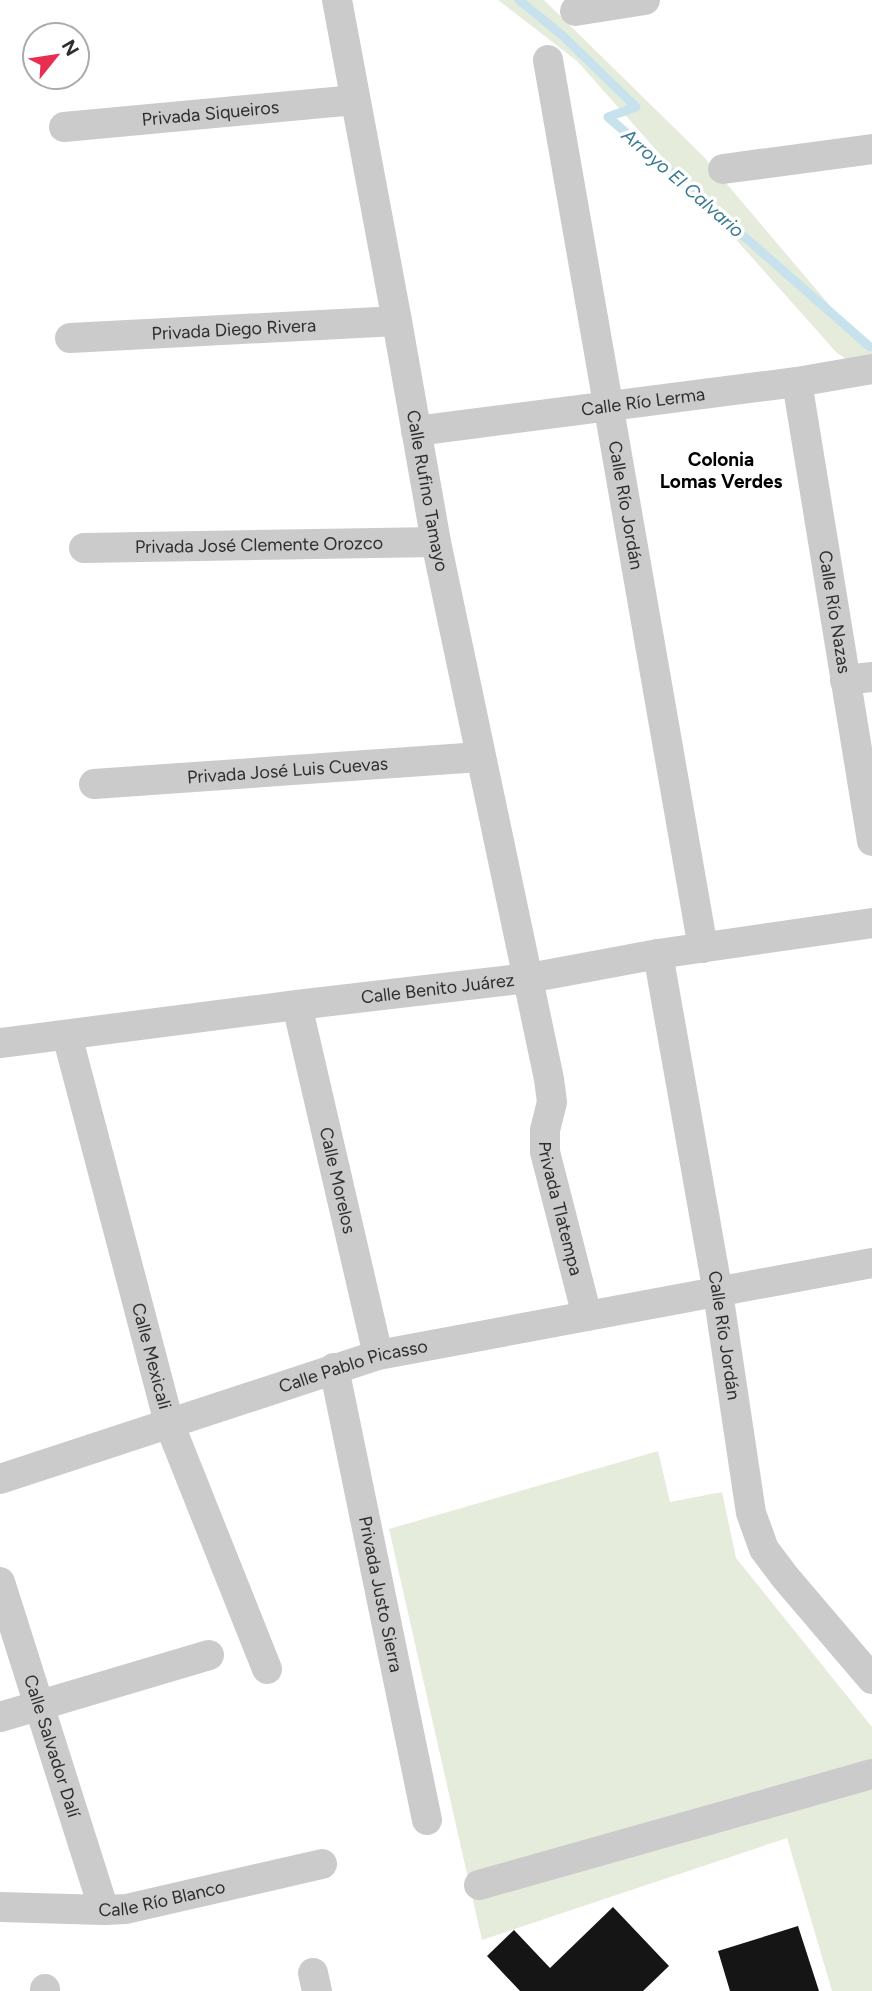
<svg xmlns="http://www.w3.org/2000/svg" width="872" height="1991" viewBox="0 0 872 1991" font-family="Figtree,sans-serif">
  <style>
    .green { fill: #e6ecdc }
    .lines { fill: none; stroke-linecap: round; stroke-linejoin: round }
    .stream { stroke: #c7e2ec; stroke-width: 9 }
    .building { fill: #151515 }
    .minor { stroke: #cbcbcb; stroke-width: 30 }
    .labels { text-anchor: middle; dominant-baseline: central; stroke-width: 7; stroke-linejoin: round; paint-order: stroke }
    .street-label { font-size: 18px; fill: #2e2e2e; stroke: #fff }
    .water-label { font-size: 19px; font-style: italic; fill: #3b7a92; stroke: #fff }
    .neighbourhood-label { font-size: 19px; font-weight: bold; fill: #000; stroke: #fff }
  </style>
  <rect width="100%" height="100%" fill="#fff"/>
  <path class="green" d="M498 0H544L704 157 854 334 872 346V378L836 352 577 61Z
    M658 1451 670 1502 722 1492 736 1558 872 1727V1991H832L787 1838 482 1940 389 1529Z"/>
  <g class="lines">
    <path class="stream" d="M519 0 563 36 636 107 608 117 870 347"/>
  </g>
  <path class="building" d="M613 1907 669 1966 643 1991H520L487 1956 514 1930 550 1968Z
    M798 1926 819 1991H730L718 1951Z"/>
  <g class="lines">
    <g class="minor">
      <path id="s1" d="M337 0 397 321 436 542 549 1079 552 1102 545 1130V1152L587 1316"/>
      <path d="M575 11 645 0"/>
      <path id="s2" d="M548 60 703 948"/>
      <path id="s3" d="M64 127 355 100"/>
      <path d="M723 169 872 149"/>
      <path id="s4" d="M70 338 397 321"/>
      <path id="s5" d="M797 382 872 841"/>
      <path id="s6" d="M416 431 797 382 872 369"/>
      <path id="s7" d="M84 548 436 542"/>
      <path d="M845 680 872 677"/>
      <path id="s8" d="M94 784 480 757"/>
      <path id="s9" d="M658 954 718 1293 751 1513 764 1549 785 1577 872 1679"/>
      <path id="s10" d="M297 1005 378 1355"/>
      <path id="s11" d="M67 1035 169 1423 267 1669"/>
      <path id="s12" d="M0 1043 297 1005 529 978 658 954 872 923"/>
      <path id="s13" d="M334 1368 427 1820"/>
      <path id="s14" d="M0 1479 378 1355 872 1263"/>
      <path id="s15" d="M0 1582 104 1910"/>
      <path d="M0 1717 209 1655"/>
      <path d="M479 1885 872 1774"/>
      <path id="s16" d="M0 1907 104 1910 126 1909 322 1864"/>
      <path d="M313 1973 317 1991"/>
      <path d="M45 1989V1991"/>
    </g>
  </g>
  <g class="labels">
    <g class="street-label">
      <text stroke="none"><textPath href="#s3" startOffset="147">Privada Siqueiros</textPath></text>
      <text stroke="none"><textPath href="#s4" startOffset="164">Privada Diego Rivera</textPath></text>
      <text stroke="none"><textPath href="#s6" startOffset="229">Calle Río Lerma</textPath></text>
      <text stroke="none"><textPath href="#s1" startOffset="499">Calle Rufino Tamayo</textPath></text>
      <text stroke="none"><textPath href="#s2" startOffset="452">Calle Río Jordán</textPath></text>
      <text stroke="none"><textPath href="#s7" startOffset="175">Privada José Clemente Orozco</textPath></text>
      <text stroke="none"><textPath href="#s5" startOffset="233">Calle Río Nazas</textPath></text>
      <text stroke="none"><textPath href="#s8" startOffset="194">Privada José Luis Cuevas</textPath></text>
      <text stroke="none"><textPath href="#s12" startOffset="441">Calle Benito Juárez</textPath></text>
      <text stroke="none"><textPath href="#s10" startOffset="180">Calle Morelos</textPath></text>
      <text stroke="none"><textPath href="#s1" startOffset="1232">Privada Tlatempa</textPath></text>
      <text stroke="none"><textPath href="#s9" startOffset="387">Calle Río Jordán</textPath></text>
      <text stroke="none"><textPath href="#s11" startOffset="332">Calle Mexicali</textPath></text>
      <text stroke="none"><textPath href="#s14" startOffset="371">Calle Pablo Picasso</textPath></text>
      <text stroke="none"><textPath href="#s13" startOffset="231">Privada Justo Sierra</textPath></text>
      <text stroke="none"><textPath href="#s15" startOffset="172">Calle Salvador Dalí</textPath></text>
      <text stroke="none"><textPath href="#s16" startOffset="163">Calle Río Blanco</textPath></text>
    </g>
    <g class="water-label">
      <text transform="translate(683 183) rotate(41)">Arroyo El Calvario</text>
    </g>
    <g class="neighbourhood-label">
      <text x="721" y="459">Colonia<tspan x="721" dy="22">Lomas Verdes</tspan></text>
    </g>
  </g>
  <g transform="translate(56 56) rotate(60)"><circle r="33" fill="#ffffff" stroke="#ababab" stroke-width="2"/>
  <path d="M0-5L12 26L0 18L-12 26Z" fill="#e82e50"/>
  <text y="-10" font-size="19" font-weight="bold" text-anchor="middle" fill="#2e2e2e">N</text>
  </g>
</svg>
